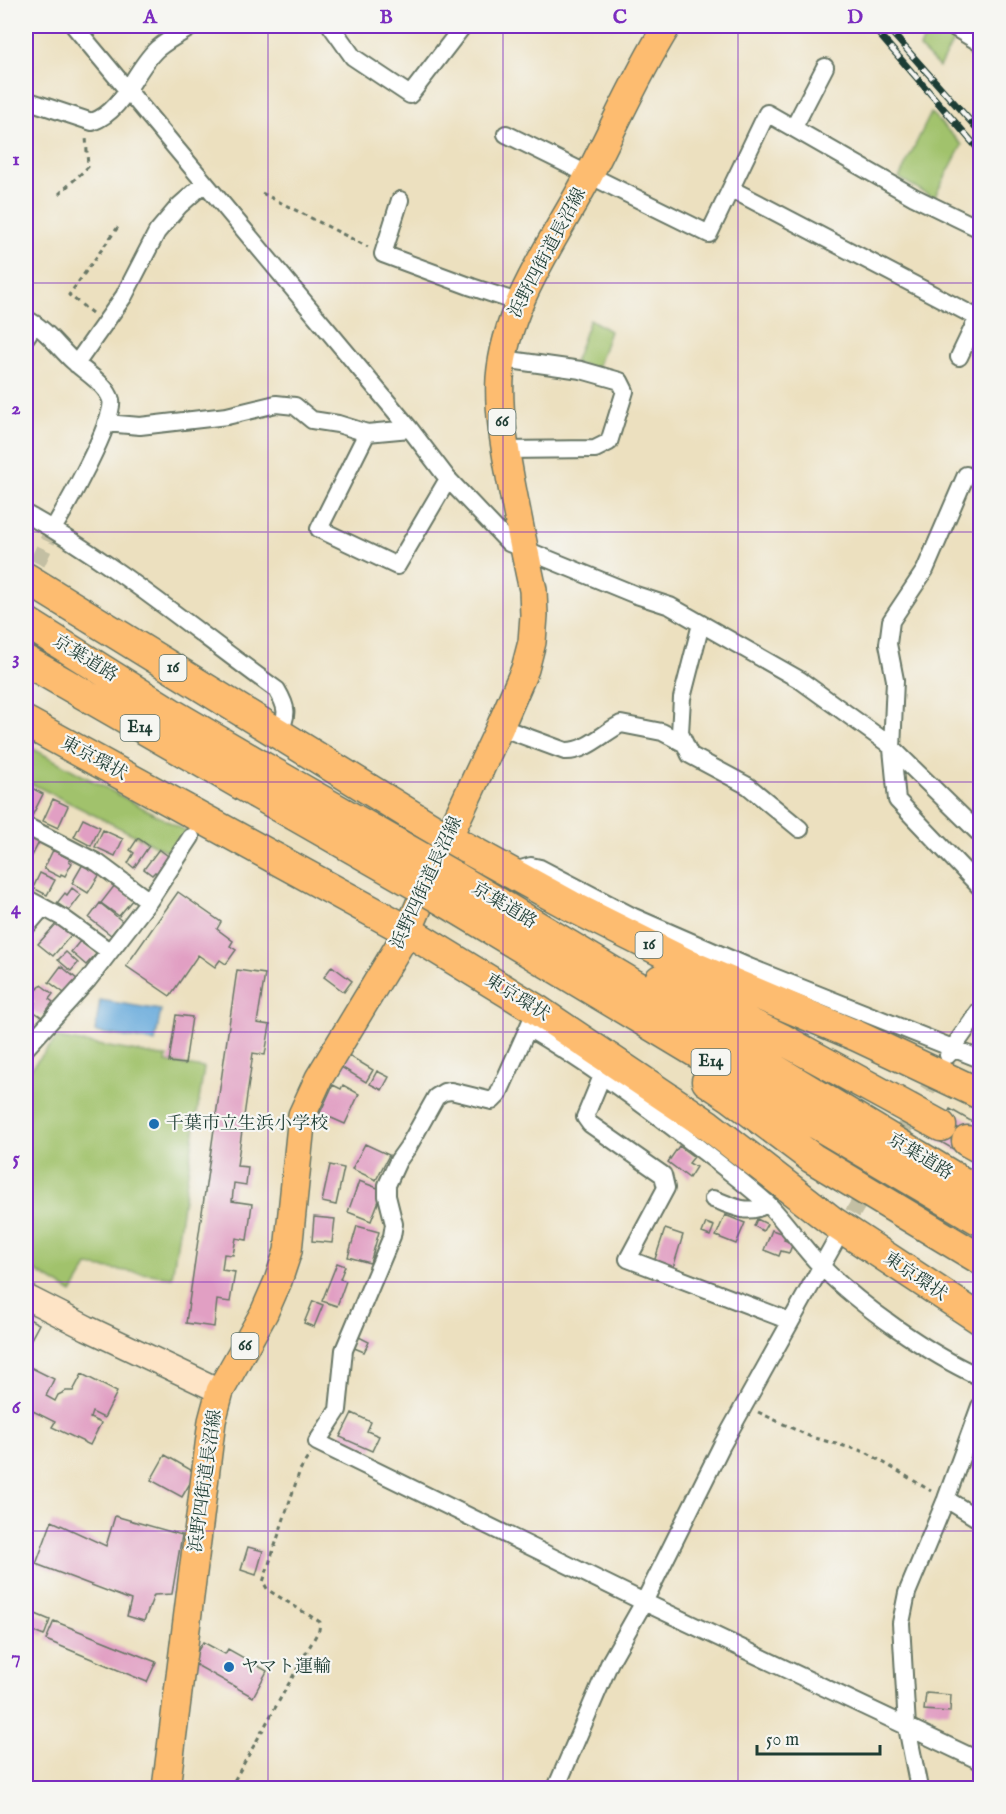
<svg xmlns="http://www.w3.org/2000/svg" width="1006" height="1814" viewBox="0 0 1006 1814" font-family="'IM FELL English','Noto Serif JP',serif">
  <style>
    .green { fill: #a1c26c; stroke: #608050; stroke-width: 1.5 }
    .water { fill: #68aadc; stroke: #447488; stroke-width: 1.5 }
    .building { fill: #e19fc3 }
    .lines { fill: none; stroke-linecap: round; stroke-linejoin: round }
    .street-tunnel { stroke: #c3bfa3; stroke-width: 16; stroke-dasharray: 16 8; stroke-linecap: butt }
    .street-casing { stroke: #677665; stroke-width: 20 }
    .secondary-casing { stroke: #677665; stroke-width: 27 }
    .primary-casing { stroke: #677665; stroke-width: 30 }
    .highway-casing { stroke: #677665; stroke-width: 33 }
    .path { stroke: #677665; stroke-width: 3; stroke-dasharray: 4.5 4.5; stroke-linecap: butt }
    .street { stroke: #fff; stroke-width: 16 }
    .secondary { stroke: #fee4c6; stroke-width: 24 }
    .primary { stroke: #fdbc70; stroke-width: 27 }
    .highway { stroke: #fdbc70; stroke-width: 30 }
    .rail-casing { stroke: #1f3d34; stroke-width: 7 }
    .rail { stroke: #f6f6f2; stroke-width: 4.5; stroke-dasharray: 14; stroke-linecap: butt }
    .highway-bridge-casing { stroke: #677665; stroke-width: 33; stroke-linecap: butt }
    .highway-bridge { stroke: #fdbc70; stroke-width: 30 }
    .grid { fill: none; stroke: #7b2cbf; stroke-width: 1.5; stroke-opacity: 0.55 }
    .poi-dot { fill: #1f6fb2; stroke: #f6f6f2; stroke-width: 2 }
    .labels { text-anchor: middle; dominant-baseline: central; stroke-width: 4.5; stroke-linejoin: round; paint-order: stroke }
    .shield { fill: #f6f6f2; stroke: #60746d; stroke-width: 1.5 }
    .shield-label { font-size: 16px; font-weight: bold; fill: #1f3d34 }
    .street-label { font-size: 18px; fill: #1f3d34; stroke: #f6f6f2 }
    .poi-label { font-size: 18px; fill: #1f3d34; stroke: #f6f6f2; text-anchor: start }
    .neatline { fill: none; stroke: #7b2cbf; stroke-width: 2 }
    .grid-label { font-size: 20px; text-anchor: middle; font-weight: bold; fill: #7b2cbf }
  </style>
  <rect width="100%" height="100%" fill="#f6f6f2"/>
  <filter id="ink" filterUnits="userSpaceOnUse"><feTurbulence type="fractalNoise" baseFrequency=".0167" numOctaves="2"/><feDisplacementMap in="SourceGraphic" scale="12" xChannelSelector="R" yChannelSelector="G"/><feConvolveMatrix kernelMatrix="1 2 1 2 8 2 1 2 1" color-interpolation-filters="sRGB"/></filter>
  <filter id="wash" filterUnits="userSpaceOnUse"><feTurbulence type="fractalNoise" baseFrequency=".008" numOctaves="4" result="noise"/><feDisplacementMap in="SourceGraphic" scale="24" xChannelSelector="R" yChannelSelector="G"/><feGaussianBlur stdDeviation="1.35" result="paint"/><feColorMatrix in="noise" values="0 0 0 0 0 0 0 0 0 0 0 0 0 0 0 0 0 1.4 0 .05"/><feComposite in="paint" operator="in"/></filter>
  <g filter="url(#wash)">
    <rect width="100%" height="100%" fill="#ece0bf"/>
    <path class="green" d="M929 26H943L957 34 939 67 920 48Z
      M931 113 962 145 934 198 899 178Z
      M590 319 610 331 597 368 574 363Z
      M26 745 188 832 172 854 26 781Z
      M57 1038 167 1057 166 1062 204 1068 172 1277 88 1266 72 1293 26 1265V1074Z"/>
    <path class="water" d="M100 1000 161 1010 155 1042 95 1032Z"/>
    <g id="blocks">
      <path class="building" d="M30 787 43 794 31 818 26 815V796Z
        M53 799 68 806 58 828 43 821Z
        M83 819 100 827 91 846 74 837Z
        M103 830 123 839 115 856 95 847Z
        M26 836 39 842 31 858 26 855Z
        M138 838 149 846 134 868 128 863 134 853 130 850Z
        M159 849 172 859 159 874 155 872 152 875 144 869Z
        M53 850 70 859 69 861 72 863 65 876 61 874 60 877 44 869Z
        M83 864 100 874 88 893 72 883Z
        M40 873 55 880 47 895 33 888Z
        M115 885 133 899 119 916 101 903Z
        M72 888 81 895 69 911 57 903 65 893 67 895Z
        M178 892 221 922 217 929 233 941 230 946 236 950 226 964 220 960 215 967 198 955 170 996 126 966Z
        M100 903 122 921 111 935 89 918Z
        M57 923 71 935 53 956 38 944Z
        M80 941 96 954 86 965 71 952Z
        M66 952 78 963 71 971 58 960Z
        M61 966 78 980 67 995 49 982Z
        M332 966 352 981 344 992 324 977Z
        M237 970 265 974 257 1023 270 1025 265 1055 253 1053 237 1166 248 1167 246 1185 234 1183 232 1201 252 1204 247 1240 236 1238 233 1255 224 1254 222 1270 235 1272 230 1302 217 1300 214 1327 186 1323Z
        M41 985 53 994 49 999 53 1002 42 1017 30 1009 35 1002 28 996 35 986 38 989Z
        M176 1015 192 1017 185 1064 169 1062Z
        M348 1055 373 1070 366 1082 341 1067Z
        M377 1071 389 1077 382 1090 370 1084Z
        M333 1085 341 1089 343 1085 359 1094 345 1124 320 1113Z
        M950 1109 976 1124 960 1153 934 1138Z
        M365 1144 389 1155 376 1180 352 1169Z
        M679 1146 694 1157 689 1163 696 1167 689 1178 668 1162Z
        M330 1165 344 1168 336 1205 322 1202Z
        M359 1181 383 1190 371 1221 348 1212Z
        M725 1215 745 1223 736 1244 716 1236Z
        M314 1217 335 1219 332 1243 312 1241Z
        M757 1219 767 1224 763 1231 754 1226Z
        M706 1223 714 1226 710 1236 702 1233Z
        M357 1226 379 1232 370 1263 348 1257Z
        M665 1229 683 1235 673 1268 654 1262Z
        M772 1230 786 1235 784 1240 793 1243 789 1253 781 1251 779 1256 764 1250Z
        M337 1263 345 1266 340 1279 346 1281 337 1306 322 1301Z
        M313 1301 323 1305 314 1327 304 1323Z
        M27 1318 39 1324 31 1339 26 1336Z
        M357 1336 369 1342 364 1352 352 1347Z
        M26 1365 54 1379 46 1396 55 1401 58 1395 66 1391H73L82 1374 117 1392 104 1418 92 1412 90 1418 101 1423 90 1445 52 1427 55 1422 33 1411 31 1417 26 1414Z
        M352 1413 371 1422 367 1431 379 1436 372 1451 340 1437Z
        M165 1455 196 1473 182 1497 151 1480Z
        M115 1516 182 1535 172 1594 154 1595 144 1621 127 1616 131 1600 36 1564 52 1521 106 1546Z
        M248 1547 263 1551 256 1575 241 1570Z
        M26 1610 50 1620 44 1636 26 1629Z
        M54 1621 156 1662 147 1682 46 1640Z
        M203 1642 225 1654 228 1649 267 1671 253 1697 191 1662Z
        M926 1693 951 1695 950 1712 924 1710Z"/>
    </g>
  </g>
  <g filter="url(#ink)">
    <use href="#blocks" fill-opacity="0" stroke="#677665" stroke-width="1.5"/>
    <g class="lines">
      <path class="street-tunnel" d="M27 585 53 529
        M840 1234 940 1069"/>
      <g class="street-casing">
        <path id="street" d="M74 26 410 429 448 479 509 543 636 595 670 606 800 680 887 743 980 834
          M331 26 353 57 410 95 463 26
          M952 26 980 43
          M26 100 92 122C125 110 133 71 157 49 167 40 181 33 193 26
          M794 127 825 67
          M506 134 709 234 767 113 914 197 980 229
          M731 189 978 318
          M400 200 383 254 472 287 520 303
          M26 319C46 329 57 346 73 361 85 372 107 385 111 400 116 419 65 509 53 529
          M26 337 35 324
          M959 357 980 313
          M503 359 581 370 620 381 625 391 609 442 595 449 505 450
          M76 364 124 296 157 232 179 206 205 183
          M106 423 140 426 227 416 276 404 295 406 312 420 338 424 367 433
          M410 429 367 433 319 529 397 566 448 479
          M966 475 925 570 891 621 888 644 895 680 892 749 897 800 980 887
          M26 514C115 563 194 630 277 690 287 707 289 715 278 733
          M701 624 682 698 680 733 690 755 748 786 800 829
          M500 727 565 751C586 752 603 733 621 724L662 732 685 744
          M26 826 98 863 149 901
          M511 872 531 866 540 868 634 917 749 967 980 1059
          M26 898 63 918 109 951
          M26 927 43 907
          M532 1019 528 1028C588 1063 645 1105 699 1148 722 1166 746 1184 767 1203 786 1222 801 1246 820 1265 860 1306 929 1354 980 1377
          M528 1028 498 1095 492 1101 451 1091 444 1092 436 1097 408 1147 398 1161 387 1185V1196L394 1224 392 1236 344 1350 338 1410 317 1442 644 1602 980 1761
          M26 1048 88 980 149 901 191 837
          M948 1055 980 1010
          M602 1076 585 1117 590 1124 663 1175 666 1188 628 1259 790 1321
          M713 1199C734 1206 747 1216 767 1204
          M946 1499 980 1520
          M556 1788 610 1662 644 1602 722 1445 835 1242
          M919 1788 907 1727 901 1623 907 1593 946 1499 980 1406"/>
      </g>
      <g class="secondary-casing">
        <path id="secondary" d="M26 1297 87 1328 220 1391"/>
      </g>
      <g class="primary-casing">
        <path id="primary" d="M166 1788 212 1421 220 1391 264 1313 278 1281 288 1251 302 1115 319 1078 408 931 448 838 500 727 525 669 532 642 534 615 533 590C525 554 518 518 511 482 505 448 498 413 500 378 506 303 555 240 589 175 615 125 637 74 667 26"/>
      </g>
      <g class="highway-casing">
        <path id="highway" d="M26 578 448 838 571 906 689 965 857 1036 980 1094
          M26 622 174 715 268 770
          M26 661 256 793
          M26 722 408 931 537 1010 708 1125 833 1222 980 1319
          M455 877 980 1193
          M443 900 744 1081 980 1220
          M660 980 780 1038 941 1126
          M707 1081 731 1097 812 1158 980 1259
          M967 1141 980 1148"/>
      </g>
      <path class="path" d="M262 193 368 247
        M59 194 88 167 86 137
        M92 313 69 295 118 227
        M758 1412 811 1437 866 1452 931 1491
        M230 1788 319 1630 320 1622 268 1590 263 1582 300 1470 310 1454"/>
      <use href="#street" class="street"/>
      <use href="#secondary" class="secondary"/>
      <use href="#primary" class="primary"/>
      <use href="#highway" class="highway"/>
      <g class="rail-casing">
        <path id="rail" d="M872 26 980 151
          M886 26 980 132"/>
      </g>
      <use href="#rail" class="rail"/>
      <g class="highway-bridge-casing">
        <path id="highway-bridge" d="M268 770 455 877
          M256 793 443 900"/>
      </g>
      <use href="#highway-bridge" class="highway-bridge"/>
    </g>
  </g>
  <path class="grid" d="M268 26V1788M503 26V1788M738 26V1788M26 283H980M26 532H980M26 782H980M26 1032H980M26 1282H980M26 1531H980"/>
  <g class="poi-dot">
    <circle cx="154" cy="1124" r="6"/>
    <circle cx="229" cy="1667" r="6"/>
  </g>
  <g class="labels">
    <g class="shield">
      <rect x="488.5" y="409" width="27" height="26" rx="4.5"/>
      <rect x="159.5" y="655" width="27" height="26" rx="4.5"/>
      <rect x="120.5" y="715" width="39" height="26" rx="4.5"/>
      <rect x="635.5" y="932" width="27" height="26" rx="4.5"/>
      <rect x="691.5" y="1049" width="39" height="26" rx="4.5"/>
      <rect x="231.5" y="1333" width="27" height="26" rx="4.5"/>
    </g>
    <g class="shield-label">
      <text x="502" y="422">66</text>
      <text x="173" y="668">16</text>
      <text x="140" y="728">E14</text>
      <text x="649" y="945">16</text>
      <text x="711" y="1062">E14</text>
      <text x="245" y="1346">66</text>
    </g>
    <g class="street-label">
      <text transform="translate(548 253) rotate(-62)">浜野四街道長沼線</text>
      <text transform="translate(85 659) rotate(32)">京葉道路</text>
      <text transform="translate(94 759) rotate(28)">東京環状</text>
      <text transform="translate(427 883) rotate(-65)">浜野四街道長沼線</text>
      <text transform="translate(504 906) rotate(31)">京葉道路</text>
      <text transform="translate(517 998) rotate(32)">東京環状</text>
      <text transform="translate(920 1157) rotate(31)">京葉道路</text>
      <text transform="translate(915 1277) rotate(34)">東京環状</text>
      <text transform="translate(206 1481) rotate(-82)">浜野四街道長沼線</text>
    </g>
    <g class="poi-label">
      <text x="166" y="1124">千葉市立生浜小学校</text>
      <text x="241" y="1667">ヤマト運輸</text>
    </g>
  </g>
  <rect width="1006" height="1814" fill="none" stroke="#f6f6f2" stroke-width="66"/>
  <path d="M757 1745v9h123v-9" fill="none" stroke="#1f3d34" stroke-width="3"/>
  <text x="766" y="1745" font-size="18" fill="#1f3d34" stroke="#f6f6f2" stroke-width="4.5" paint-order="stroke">50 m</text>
  <rect x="33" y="33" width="940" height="1748" class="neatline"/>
  <g class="grid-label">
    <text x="150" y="23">A</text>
    <text x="386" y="23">B</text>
    <text x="620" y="23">C</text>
    <text x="855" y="23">D</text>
    <text x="16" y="165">1</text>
    <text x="16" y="414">2</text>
    <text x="16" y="664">3</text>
    <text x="16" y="914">4</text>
    <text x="16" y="1164">5</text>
    <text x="16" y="1413">6</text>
    <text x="16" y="1663">7</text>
  </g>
</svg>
